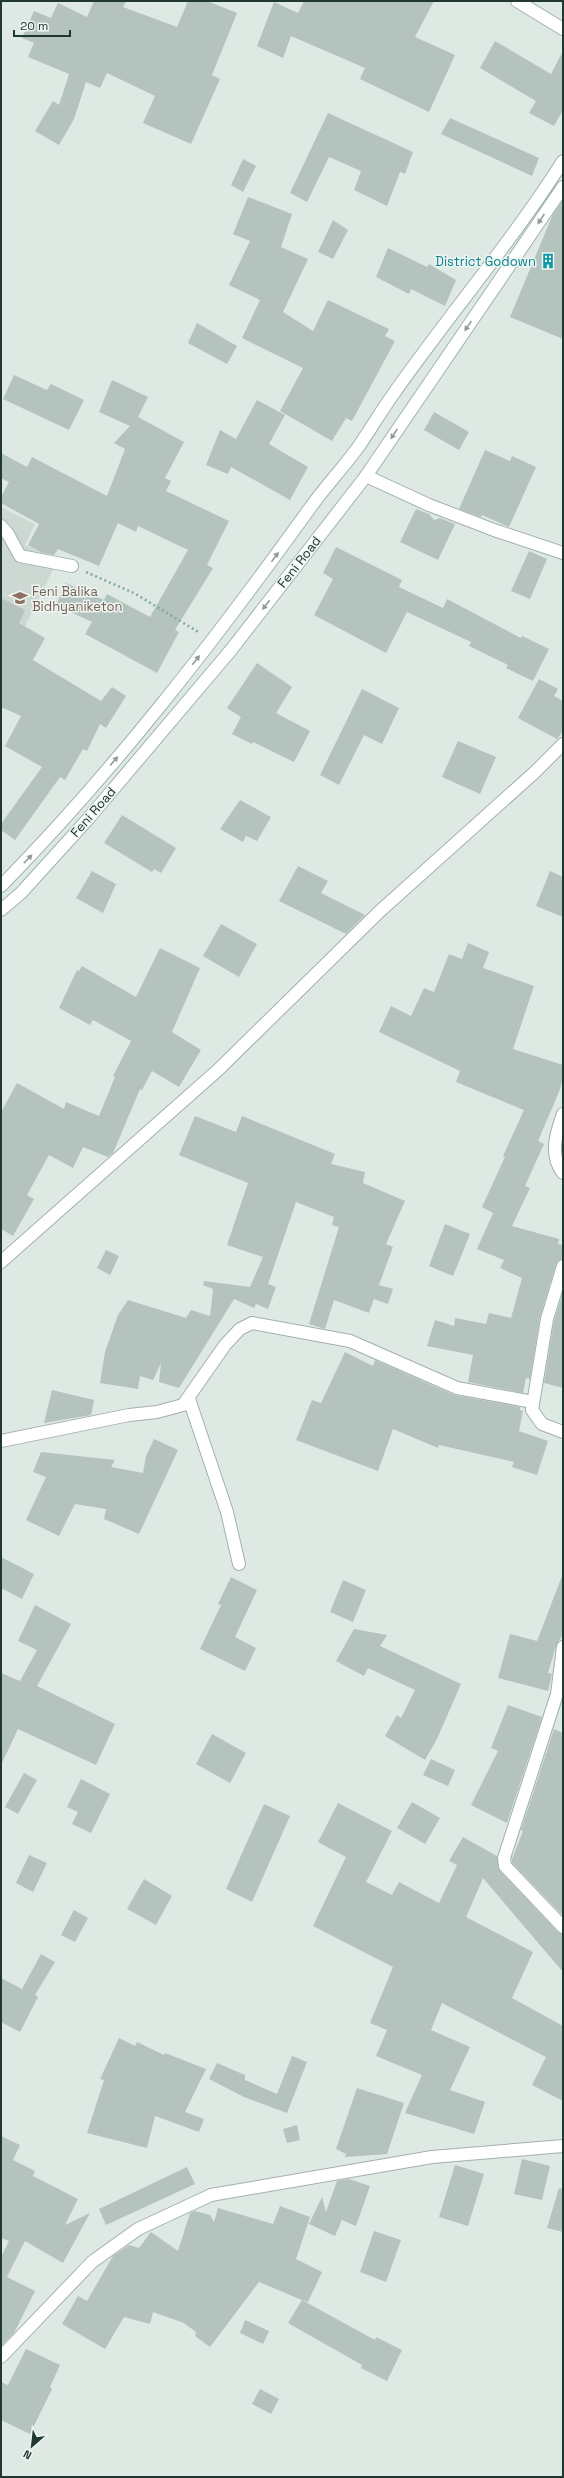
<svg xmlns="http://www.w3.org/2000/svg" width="564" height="2478" viewBox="0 0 564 2478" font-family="'Space Grotesk',sans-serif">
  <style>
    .built { fill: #cdd8d3 }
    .building { fill: #b4c3bd }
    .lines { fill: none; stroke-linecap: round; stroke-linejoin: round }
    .street-casing { stroke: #a2b0ab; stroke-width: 14 }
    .secondary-casing { stroke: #9fb3ad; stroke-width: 14 }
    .path { stroke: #81aa9f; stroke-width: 2.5; stroke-dasharray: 2 3; stroke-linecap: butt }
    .street { stroke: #fff; stroke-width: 12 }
    .secondary { stroke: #fff; stroke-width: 12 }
    .oneway { fill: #909b98 }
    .labels { text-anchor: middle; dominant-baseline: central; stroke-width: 3; stroke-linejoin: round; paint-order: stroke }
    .culture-label { font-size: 13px; fill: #0d838f; stroke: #eef6f2; text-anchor: end }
    .street-label { font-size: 13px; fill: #213732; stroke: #eef6f2 }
    .education-label { font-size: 13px; fill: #785e54; stroke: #eef6f2; text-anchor: start }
  </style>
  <rect width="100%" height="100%" fill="#dee9e4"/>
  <path class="built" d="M1 507 35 524 25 545 57 561 17 643 1 635Z"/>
  <path class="building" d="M94 1H126L123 7 177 27 188 1H207L237 13 212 75 220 79 191 144 143 123 155 96 107 73 100 88 86 82 74 119 59 145 35 131 53 101 59 105 69 74 28 57 34 43 22 38 34 11 51 18 58 3 87 17Z
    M304 1H434L415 37 455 55 429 112 360 79 365 68 291 36 283 58 257 46 274 2 298 13Z
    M495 41 551 74 563 51V110L554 126 529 113 536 101 480 68Z
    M328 113 413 152 405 174 400 172 387 206 354 190 361 171 329 157 307 202 290 193Z
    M450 118 539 158 532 176 441 134Z
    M243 159 256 166 243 192 231 185Z
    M248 197 292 214 281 247 308 259 283 312 313 331 328 300 389 329 385 336 395 341 352 421 346 418 332 441 280 411 303 368 242 338 260 300 229 285 250 241 233 234Z
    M563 200V339L510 317 553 214Z
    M333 220 348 230 333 259 318 252Z
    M388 248 427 267 429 264 456 280 445 306 411 289 409 294 376 277Z
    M197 323 237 346 227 364 188 343Z
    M14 375 47 390 51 384 84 400 69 430 3 399Z
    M112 380 148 397 138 417 184 442 165 478 171 481 166 491 229 521 207 565 213 568 175 630 179 632 157 673 85 634 92 622 56 605 66 583 104 600 107 594 150 617 188 550 138 526 136 532 118 523 99 566 58 549 54 555 42 553 28 545 39 524 1 503V497L9 482 1 478V453L27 467 32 457 107 496 125 449 114 443 130 426 99 412Z
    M257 400 285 415 269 444 308 467 290 500 231 467 228 474 206 465 220 430 236 439Z
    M434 412 469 432 459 450 424 430Z
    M485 450 510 461 512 456 536 467 509 527 482 515 481 517 459 509Z
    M416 509 429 514 434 520 440 518 455 524 438 560 400 542Z
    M336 547 402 580 399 587 443 608 447 599 521 638 522 636 549 649 533 681 506 668 508 665 469 646 471 642 407 612 386 653 314 615 333 579 323 573Z
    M529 551 547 559 530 599 511 591Z
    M1 598 25 610 19 623 45 638 33 660 101 701 112 687 126 696 106 728 100 724 87 751 83 749 65 780 60 777 15 840 1 830V824L42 767 5 746 21 716 1 707Z
    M257 663 292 687 276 713 310 731 294 762 253 742 252 744 232 734 241 717 227 708Z
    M539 679 558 689 554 696 563 701V731L557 739 518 718Z
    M362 689 399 708 382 744 364 735 339 785 320 775Z
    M458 741 496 757 480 794 442 777Z
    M240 800 271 817 257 841 246 836 243 842 220 829Z
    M122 815 176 848 161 873 154 869 152 872 104 843Z
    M298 866 328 881 321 893 365 915 346 934 279 901Z
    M92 871 116 884 103 913 76 898Z
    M550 871 563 877V917L536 906Z
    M221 924 257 944 239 977 203 956Z
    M468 943 489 952 483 968 534 986 513 1049 563 1065V1079L559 1092 538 1141 544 1144 525 1186 530 1188 512 1226 559 1239 558 1244 563 1245V1259L556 1264 540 1317 530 1379 526 1378 523 1393 468 1382 473 1355 427 1346 435 1320 454 1326 455 1318 486 1324 489 1313 511 1318 522 1278 500 1268 504 1260 477 1249 493 1213 482 1207 505 1157 503 1156 524 1110 456 1082 460 1071 379 1032 391 1006 411 1016 424 988 434 992 449 954 462 959Z
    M160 948 200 968 172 1032 201 1050 179 1087 152 1071 142 1090 140 1089 113 1153 108 1157 83 1147 73 1168 49 1155 27 1195 34 1199 13 1236 1 1229V1112L17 1083 64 1109 66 1102 99 1116 115 1077 113 1076 131 1041 93 1020 90 1025 59 1008 77 970 79 971 82 966 136 997Z
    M195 1116 236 1132 242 1116 335 1154 331 1164 365 1172 363 1183 405 1201 386 1244 393 1247 379 1285 393 1289 388 1304 374 1299 369 1313 334 1300 325 1329 309 1324 339 1227 332 1225 334 1217 296 1202 268 1284 276 1287 268 1309 256 1304 254 1308 234 1299 179 1388 159 1382 161 1363 153 1380 140 1376 138 1389 100 1383 105 1352 118 1315 128 1300 186 1318 191 1310 210 1316 213 1289 203 1285 204 1281 250 1287 263 1257 227 1245 248 1183 179 1155Z
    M445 1224 470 1234 453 1276 429 1266Z
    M106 1250 119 1256 110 1275 97 1268Z
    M563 1292V1388L544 1383 554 1321Z
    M345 1352 373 1366 375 1360 454 1395 520 1407V1410L523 1411 519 1431 548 1441 537 1475 512 1467 514 1462 439 1445 438 1448 393 1429 378 1471 296 1440 312 1400 321 1403Z
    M52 1390 94 1400 91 1415 44 1423Z
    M154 1439 178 1450 139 1534 104 1519 106 1509 75 1504 59 1536 26 1520 46 1477 33 1472 41 1452 115 1460 111 1467 143 1473 146 1456Z
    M1 1557 34 1574 22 1599 1 1588Z
    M562 1576 563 1634 556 1646 548 1673 552 1674 548 1691 498 1678 510 1634 537 1641Z
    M231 1577 257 1590 235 1637 256 1648 245 1671 200 1649 221 1605 218 1604Z
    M343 1580 366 1590 353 1622 330 1612Z
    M35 1605 71 1624 37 1686 115 1724 96 1765 18 1729 1 1765V1673L20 1681 37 1650 18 1641Z
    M354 1629 387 1635 380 1646 461 1684 437 1739 425 1760 385 1736 397 1715 401 1718 415 1690 368 1668 364 1676 336 1661Z
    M508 1705 542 1717 507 1823 471 1805 498 1751 491 1748Z
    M554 1729 563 1733V1916L512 1863V1859L523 1831 521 1830Z
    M212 1734 246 1753 230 1783 196 1764Z
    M431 1759 455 1770 448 1786 423 1775Z
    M24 1773 37 1780 18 1814 5 1807Z
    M81 1779 110 1794 91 1833 72 1824 78 1812 67 1807Z
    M412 1802 440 1818 425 1844 397 1828Z
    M338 1803 392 1831 366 1882 392 1895 399 1882 439 1903 457 1865 449 1861 463 1837 497 1856 500 1871 558 1932 563 1934V1972L483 1878 466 1917 533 1952 512 1998 563 2026V2101L532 2085 546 2057 442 2003 431 2030 470 2047 450 2090 485 2102 474 2134 405 2113 422 2075 376 2056 387 2030 370 2023 393 1967 313 1926 346 1857 318 1842Z
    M264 1804 290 1816 252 1902 226 1889Z
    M29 1855 47 1863 33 1892 16 1883Z
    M144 1879 172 1896 156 1925 127 1909Z
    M74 1910 88 1918 75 1942 61 1935Z
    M41 1954 55 1962 35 1995 38 1997 20 2032 1 2022V1978L22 1989Z
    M119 2038 135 2046 137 2042 164 2055 165 2053 206 2069 185 2112 204 2119 199 2132 155 2116 147 2148 87 2133 104 2080 100 2079Z
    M292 2056 307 2062 287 2113 244 2097 209 2079 217 2063 245 2075V2080L277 2094Z
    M357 2088 404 2103 387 2154 345 2157 346 2154 336 2149Z
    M297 2125 300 2140 287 2143 283 2129Z
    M1 2136 20 2145 13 2160 35 2171 33 2176 78 2199 65 2225 90 2213 63 2263 25 2241 7 2277 35 2291 14 2333 1 2346V2257L9 2241 1 2238Z
    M522 2159 550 2166 542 2200 514 2194Z
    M455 2165 484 2174 468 2226 439 2217Z
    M187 2167 195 2184 106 2225 99 2209Z
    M349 2179 370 2186 356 2226 342 2220 335 2236 309 2224 322 2197 326 2212 337 2181Z
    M559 2188 563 2189V2232L547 2228Z
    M280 2206 310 2217 296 2259 322 2272 308 2302 302 2300 375 2340 376 2337 402 2350 387 2381 361 2368 362 2365 288 2323 302 2300 259 2282 210 2347 195 2336 196 2332 184 2323 153 2312 150 2324 124 2317 105 2349 62 2324 78 2296 87 2301 113 2256 129 2245 139 2248 151 2232 178 2251 190 2213 195 2211 210 2215 214 2222 218 2208 273 2224Z
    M374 2231 401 2240 386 2282 360 2272Z
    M245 2320 269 2331 263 2344 240 2333Z
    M26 2349 60 2365 50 2387 52 2389 30 2434 1 2420V2382L8 2385Z
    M260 2389 279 2399 271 2414 252 2404Z"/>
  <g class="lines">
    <g class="street-casing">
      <path id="street" d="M517 1 563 29
        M366 476 429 505 494 530 563 553
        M1 526 8 534 20 556 72 566
        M563 1114C556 1133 549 1155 563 1173
        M1 1262 218 1070 379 912 535 772 563 744
        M563 1266 547 1319 532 1410 542 1424 563 1432
        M189 1399 227 1512 239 1564
        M1 1441 129 1415 157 1412 183 1405 225 1345 240 1329 252 1323 350 1341 457 1388 533 1402
        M563 1647 557 1694 504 1858 505 1866 563 1927
        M1 2357 92 2262 138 2229 211 2195 432 2157 563 2146"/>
    </g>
    <g class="secondary-casing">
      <path id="secondary" d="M1 886C115 770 215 640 310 508 325 487 343 468 359 446 370 430 380 413 392 396 447 317 511 243 563 161
        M1 910 21 893 88 819 231 650 366 476 563 187"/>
    </g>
    <path class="path" d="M86 572 134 593 200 633"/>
    <use href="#street" class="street"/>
    <use href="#secondary" class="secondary"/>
  </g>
  <defs><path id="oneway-solid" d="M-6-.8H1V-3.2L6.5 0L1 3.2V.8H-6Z"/></defs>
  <g class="oneway">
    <use href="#oneway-solid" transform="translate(541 219) rotate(124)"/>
    <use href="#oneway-solid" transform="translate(468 326) rotate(124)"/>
    <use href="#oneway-solid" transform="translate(394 434) rotate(124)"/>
    <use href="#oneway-solid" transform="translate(275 557) rotate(-54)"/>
    <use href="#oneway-solid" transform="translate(266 605) rotate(128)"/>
    <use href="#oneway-solid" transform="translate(196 660) rotate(-52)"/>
    <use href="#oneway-solid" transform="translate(114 761) rotate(-49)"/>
    <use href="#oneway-solid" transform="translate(28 859) rotate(-46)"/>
  </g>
  <defs>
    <g id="building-bare" transform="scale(1.2)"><path d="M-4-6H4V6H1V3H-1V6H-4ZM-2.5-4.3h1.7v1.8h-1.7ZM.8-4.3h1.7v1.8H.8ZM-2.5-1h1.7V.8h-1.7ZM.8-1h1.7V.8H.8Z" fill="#0f9aa8" stroke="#eef6f2" stroke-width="2.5" paint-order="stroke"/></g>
    <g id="school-bare" transform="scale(1.2)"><path d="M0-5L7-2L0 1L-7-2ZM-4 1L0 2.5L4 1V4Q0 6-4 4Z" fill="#8d6e63" stroke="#eef6f2" stroke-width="2.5" paint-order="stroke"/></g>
  </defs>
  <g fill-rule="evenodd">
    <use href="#building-bare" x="548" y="261"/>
    <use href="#school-bare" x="20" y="598"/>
  </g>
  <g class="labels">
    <g class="culture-label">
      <text x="536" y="261">District Godown</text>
    </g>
    <g class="street-label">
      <text transform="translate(299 562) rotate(-52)">Feni Road</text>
      <text transform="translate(93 812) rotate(-49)">Feni Road</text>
    </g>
    <g class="education-label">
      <text x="32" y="591">Feni Balika<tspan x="32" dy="15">Bidhyaniketon</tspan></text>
    </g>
  </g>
  <rect width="564" height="2478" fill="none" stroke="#213732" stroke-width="4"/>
  <g transform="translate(32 2446) rotate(208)" stroke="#eef6f2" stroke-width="3" paint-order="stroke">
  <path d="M0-3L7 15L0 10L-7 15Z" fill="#213732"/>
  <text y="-6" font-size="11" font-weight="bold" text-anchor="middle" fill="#213732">N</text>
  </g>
  <path d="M14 30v6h56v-6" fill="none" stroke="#213732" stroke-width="2"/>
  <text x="20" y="30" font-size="12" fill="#213732" stroke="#eef6f2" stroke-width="3" paint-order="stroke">20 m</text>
</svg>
